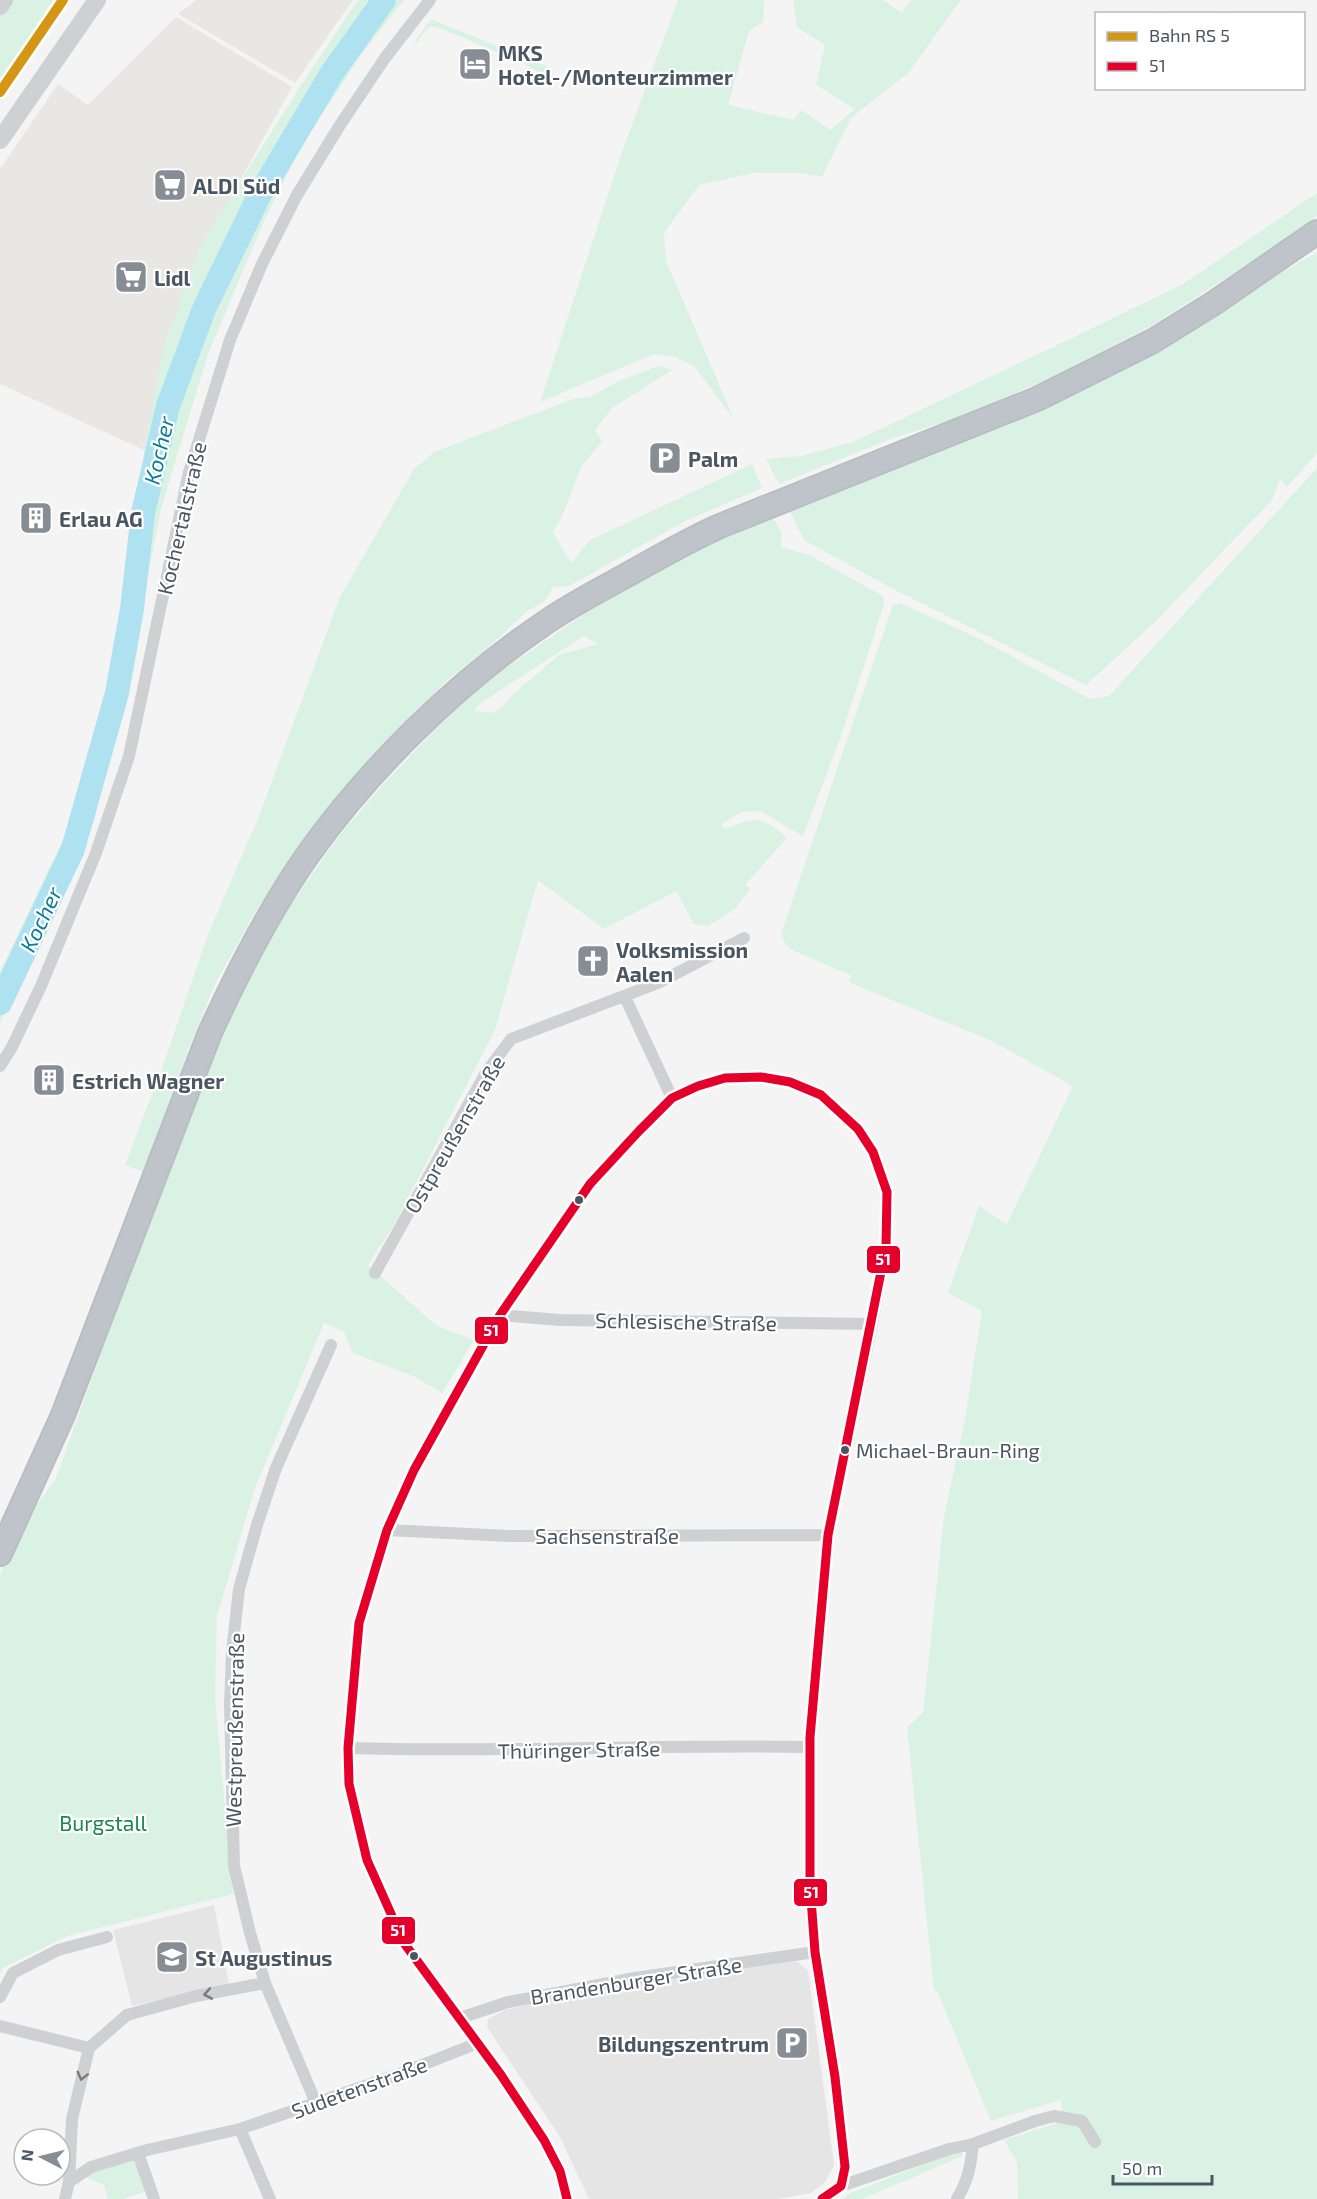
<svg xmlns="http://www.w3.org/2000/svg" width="1317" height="2199" viewBox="0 0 1317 2199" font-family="'Exo 2',sans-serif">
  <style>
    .commercial { fill: #e8e7e3 }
    .education { fill: #e6e5e6 }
    .green { fill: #d9f2e3; fill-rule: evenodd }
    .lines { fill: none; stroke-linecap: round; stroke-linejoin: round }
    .river { stroke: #aee2f0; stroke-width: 24 }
    .highway-casing { stroke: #b9bec3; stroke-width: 26 }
    .street { stroke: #ced0d2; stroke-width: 12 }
    .secondary { stroke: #ced0d4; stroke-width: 18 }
    .highway { stroke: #bec4c9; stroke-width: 22 }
    .bus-1-casing { stroke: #fff; stroke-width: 14 }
    .bus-1 { stroke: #e4002b; stroke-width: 9 }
    .rail-1-casing { stroke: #fff; stroke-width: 15 }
    .rail-1 { stroke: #d49613; stroke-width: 10 }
    .oneway { stroke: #727b83 }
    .bus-dot { fill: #4a5661; stroke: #fff; stroke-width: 2 }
    .labels { text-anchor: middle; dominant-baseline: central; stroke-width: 4.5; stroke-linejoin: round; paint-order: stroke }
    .bus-label { font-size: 20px; fill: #4a5661; stroke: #fff; text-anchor: start }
    .poi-label { font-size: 21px; font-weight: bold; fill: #4a5661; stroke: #fff; text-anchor: start }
    .street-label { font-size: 21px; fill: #4a5661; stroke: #fff }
    .park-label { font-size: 21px; fill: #17864f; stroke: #fff }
    .water-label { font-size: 22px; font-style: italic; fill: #0c7c9b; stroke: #fff }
    .line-badge { stroke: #fff; stroke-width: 2 }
    .badge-label { font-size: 16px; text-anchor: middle; font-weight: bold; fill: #fff }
  </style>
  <rect width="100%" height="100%" fill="#f4f4f4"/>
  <path class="commercial" d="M196 0H353L295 83 178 14Z
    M176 17 292 87 207 239 146 451 0 384V169L58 84 88 105Z"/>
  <path class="education" d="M214 1905 229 1984 132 2006 113 1930Z
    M796 1961 808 1970 834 2165 826 2181 811 2193 777 2199H589L560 2137 487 2027 488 2019 505 2010 576 1993 631 1983Z"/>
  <path class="green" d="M9 0H53L0 82V15Z
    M358 0H404L361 55 302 145 264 221 208 354 161 509 120 719 93 824 22 981 0 1023V972L75 814 130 602 144 454 163 348 201 244 299 88Z
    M678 0H764L763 22 749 31 728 105 793 120 802 110 830 130 855 109 816 85 825 45 797 27 793 0H883L902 13 911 0H961L908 73 851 118 822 177 800 173H754L699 185 664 233 666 261 734 419 694 366 675 357 654 354 540 402 623 149Z
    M431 19 551 68 554 80 519 61 439 28 430 26 416 43 415 41Z
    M1317 193V216L1283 241 1151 326 1046 380 945 422 893 438 779 484 766 459 801 456 853 442 1074 337 1183 284Z
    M1317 253V453L1287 487 1280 479 1272 500 1155 622 1086 685 893 589 804 540 788 508C914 461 1039 413 1157 350 1213 321 1262 281 1317 253Z
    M658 366 672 370 612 408 595 430 602 441 581 467 563 514 553 532 571 563 590 540 752 464 762 488 685 521 569 586 553 587 545 601 526 612 501 636 444 683 358 773 298 846 257 909 216 982 189 1047 144 1172 125 1165 165 1060 207 937 261 811 339 599 414 469 434 452 573 399 590 397 619 381Z
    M1317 468V2199H1018L1017 2162 1004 2140 1060 2122 1062 2104 1060 2100 991 2121 937 1991H934L907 1727 923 1713 944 1517 965 1419 982 1311 948 1293 979 1206 1007 1224 1073 1086 992 1041 848 982 852 976 792 950 786 945 781 934 893 605 900 603 978 638 1090 699 1109 696Z
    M771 513 782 534 781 547 809 555 883 596 884 604 841 736 803 836 760 811 742 812 721 824 725 829C755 817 761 815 787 838L745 885 750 889 735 909 708 926 694 924 676 891 604 929 538 880 495 1030 396 1221 368 1265 437 1326 474 1340 442 1393 415 1377 353 1353 344 1332 324 1323 255 1488 217 1616 215 1699 233 1894 67 1936 3 1968 0 1974V1574L32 1510 55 1481 206 1061 269 936 339 836 381 787 434 731 481 685 635 579ZM584 636 598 644 559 655 513 694 505 704 492 713 474 711 482 702Z
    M960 2150 963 2156 862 2199H843L851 2193Z
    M136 2157 148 2191 123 2199H108L104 2185 84 2176Z"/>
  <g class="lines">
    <path class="river" d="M0 1003 73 849 117 693 132 609 143 513 168 406 204 309 260 194 332 73 384 0"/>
    <g class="highway-casing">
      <path id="highway" d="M0 1554 63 1415 209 1035C237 973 268 912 307 856 367 771 456 683 542 625 566 608 591 595 616 581 651 562 684 542 720 526L1037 399 1153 341 1214 303 1317 232"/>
    </g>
    <path class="street" d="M625 997 672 1098
      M0 1066 12 1047 41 986 96 853 129 756 189 472 230 340 262 264 297 195 340 125 385 58 430 0
      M375 1273 487 1071 511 1039 658 983 744 938
      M500 1315 560 1320 872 1324
      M387 1530 510 1536 828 1535
      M348 1748C502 1753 656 1744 810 1747
      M0 1997 13 1973 58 1950 107 1937
      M460 2018 508 2002 635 1978 815 1952
      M0 2026 89 2048
      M316 2103 265 1983 250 1933 234 1866 230 1705 232 1652 239 1589 257 1525 276 1468 331 1345
      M240 2129 270 2199
      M138 2153 154 2199
      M69 2182 91 2167 147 2150 240 2129 394 2076 478 2043
      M65 2199 69 2182 72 2119 89 2048 127 2015 196 1996 265 1983
      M567 2199 560 2171 544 2140 501 2075 404 1943 367 1860 349 1784 348 1748 359 1623 387 1530 414 1470 500 1315 590 1184 639 1131 672 1098 698 1086 725 1078 761 1077 790 1082 821 1095 858 1129 873 1152 887 1192 886 1247 872 1324 828 1535 810 1737V1885L815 1952 835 2077 845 2167 841 2186
      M822 2199 841 2186 949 2149 973 2144 1035 2121 1054 2116 1082 2121 1095 2142
      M957 2199C968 2181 971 2165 973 2144"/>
    <path class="secondary" d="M0 6 4 0
      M0 140 97 0"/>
    <use href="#highway" class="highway"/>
    <g class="bus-1-casing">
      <path id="bus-1" d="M567 2199 560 2171 544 2140 501 2075 404 1943 367 1860 349 1784 348 1748 359 1623 387 1530 414 1470 500 1315 590 1184 639 1131 672 1098 698 1086 725 1078 761 1077 790 1082 821 1095 858 1129 873 1152 887 1192 886 1247 828 1535 810 1737V1885L815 1952 835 2077 845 2167 841 2186 822 2199"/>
    </g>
    <use href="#bus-1" class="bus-1"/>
    <g class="rail-1-casing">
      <path id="rail-1" d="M0 92 63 0"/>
    </g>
    <use href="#rail-1" class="rail-1"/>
  </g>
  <defs><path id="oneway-chevron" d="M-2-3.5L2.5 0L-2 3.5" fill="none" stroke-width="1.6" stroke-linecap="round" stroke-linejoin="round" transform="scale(1.5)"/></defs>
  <g class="oneway">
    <use href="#oneway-chevron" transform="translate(208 1994) rotate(170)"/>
    <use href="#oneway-chevron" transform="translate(82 2076) rotate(104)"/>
  </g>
  <defs>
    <g id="hotel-square" transform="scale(1.725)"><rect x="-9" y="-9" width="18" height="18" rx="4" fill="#868d94" stroke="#fff"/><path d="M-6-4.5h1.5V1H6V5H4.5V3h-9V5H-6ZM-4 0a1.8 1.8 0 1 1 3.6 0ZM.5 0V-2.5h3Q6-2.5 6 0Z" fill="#fff"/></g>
    <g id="supermarket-square" transform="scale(1.725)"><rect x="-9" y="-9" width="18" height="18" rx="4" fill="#868d94" stroke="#fff"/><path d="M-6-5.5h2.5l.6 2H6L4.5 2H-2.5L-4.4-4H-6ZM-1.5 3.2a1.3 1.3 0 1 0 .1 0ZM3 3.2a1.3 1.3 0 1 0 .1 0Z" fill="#fff"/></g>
    <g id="parking-square" transform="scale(1.725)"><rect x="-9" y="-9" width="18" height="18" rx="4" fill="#868d94" stroke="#fff"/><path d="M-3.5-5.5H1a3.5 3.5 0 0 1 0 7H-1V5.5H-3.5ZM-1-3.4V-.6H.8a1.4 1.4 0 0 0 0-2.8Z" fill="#fff"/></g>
    <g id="building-square" transform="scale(1.725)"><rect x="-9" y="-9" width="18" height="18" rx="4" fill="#868d94" stroke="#fff"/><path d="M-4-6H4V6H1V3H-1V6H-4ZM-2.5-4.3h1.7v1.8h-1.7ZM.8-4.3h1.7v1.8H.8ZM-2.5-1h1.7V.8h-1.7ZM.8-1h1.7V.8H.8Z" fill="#fff"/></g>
    <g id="church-square" transform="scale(1.725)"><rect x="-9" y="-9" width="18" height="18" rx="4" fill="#868d94" stroke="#fff"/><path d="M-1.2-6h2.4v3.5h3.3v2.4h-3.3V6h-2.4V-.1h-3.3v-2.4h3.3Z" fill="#fff"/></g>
    <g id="school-square" transform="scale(1.725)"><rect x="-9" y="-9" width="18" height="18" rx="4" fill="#868d94" stroke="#fff"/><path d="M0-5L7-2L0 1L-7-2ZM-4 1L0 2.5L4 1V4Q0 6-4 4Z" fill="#fff"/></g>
  </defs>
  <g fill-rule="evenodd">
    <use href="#hotel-square" x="475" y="64"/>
    <use href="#supermarket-square" x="170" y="185"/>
    <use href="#supermarket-square" x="131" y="277"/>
    <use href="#parking-square" x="665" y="458"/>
    <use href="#building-square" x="36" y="518"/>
    <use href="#church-square" x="593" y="961"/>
    <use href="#building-square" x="49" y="1080"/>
    <use href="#school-square" x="172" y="1957"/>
    <use href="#parking-square" x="792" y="2043"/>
  </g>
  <g class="bus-dot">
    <circle cx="579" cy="1200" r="5"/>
    <circle cx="845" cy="1450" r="5"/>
    <circle cx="414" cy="1956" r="5"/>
  </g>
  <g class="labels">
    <g class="bus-label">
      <text x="856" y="1450">Michael-Braun-Ring</text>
    </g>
    <g class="poi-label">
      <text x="498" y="52">MKS<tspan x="498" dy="24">Hotel-/Monteurzimmer</tspan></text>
      <text x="193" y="185">ALDI Süd</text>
      <text x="154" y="277">Lidl</text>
      <text x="688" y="458">Palm</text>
      <text x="59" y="518">Erlau AG</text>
      <text x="616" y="949">Volksmission<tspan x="616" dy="24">Aalen</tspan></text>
      <text x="72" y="1080">Estrich Wagner</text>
      <text x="195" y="1957">St Augustinus</text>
      <text x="769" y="2043" text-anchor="end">Bildungszentrum</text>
    </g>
    <g class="street-label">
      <text transform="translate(181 518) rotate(-77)">Kochertalstraße</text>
      <text transform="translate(454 1134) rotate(-60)">Ostpreußenstraße</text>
      <text transform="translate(686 1321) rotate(1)">Schlesische Straße</text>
      <text x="607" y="1535">Sachsenstraße</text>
      <text transform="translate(234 1730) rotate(-89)">Westpreußenstraße</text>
      <text transform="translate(579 1749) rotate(-1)">Thüringer Straße</text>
      <text transform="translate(636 1980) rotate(-9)">Brandenburger Straße</text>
      <text transform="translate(359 2087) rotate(-20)">Sudetenstraße</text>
    </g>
    <g class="park-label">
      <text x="103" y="1822">Burgstall</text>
    </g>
    <g class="water-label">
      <text transform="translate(158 450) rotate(-77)">Kocher</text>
      <text transform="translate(40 919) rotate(-65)">Kocher</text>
    </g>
  </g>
  <g class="line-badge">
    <rect x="866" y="1245" width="35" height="29" rx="6" fill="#e4002b"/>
    <rect x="474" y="1316" width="35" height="29" rx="6" fill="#e4002b"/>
    <rect x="793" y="1878" width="35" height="29" rx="6" fill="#e4002b"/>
    <rect x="381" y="1916" width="35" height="29" rx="6" fill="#e4002b"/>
  </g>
  <g class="badge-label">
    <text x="883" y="1265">51</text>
    <text x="491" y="1336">51</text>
    <text x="811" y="1898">51</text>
    <text x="398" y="1936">51</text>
  </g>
  <rect x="1095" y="12" width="210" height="78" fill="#ffffff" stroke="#b7bbc0" stroke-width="1.5"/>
  <rect x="1107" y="32" width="30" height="9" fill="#d49613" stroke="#b7bbc0" stroke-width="1.5"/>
  <text x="1149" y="42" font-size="18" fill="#4a5661">Bahn RS 5</text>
  <rect x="1107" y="62" width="30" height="9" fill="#e4002b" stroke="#b7bbc0" stroke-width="1.5"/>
  <text x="1149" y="72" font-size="18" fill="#4a5661">51</text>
  <g transform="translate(42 2157) rotate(277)"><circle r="28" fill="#ffffff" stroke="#b7bbc0" stroke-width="1.5"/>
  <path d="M0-4.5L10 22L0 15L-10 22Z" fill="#868d94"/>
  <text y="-9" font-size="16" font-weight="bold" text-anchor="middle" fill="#4a5661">N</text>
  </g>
  <path d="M1113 2175v9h99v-9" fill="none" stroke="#4a5661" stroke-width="3"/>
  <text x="1122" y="2175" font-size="18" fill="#4a5661" stroke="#ffffff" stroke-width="4.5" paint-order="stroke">50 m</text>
</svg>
